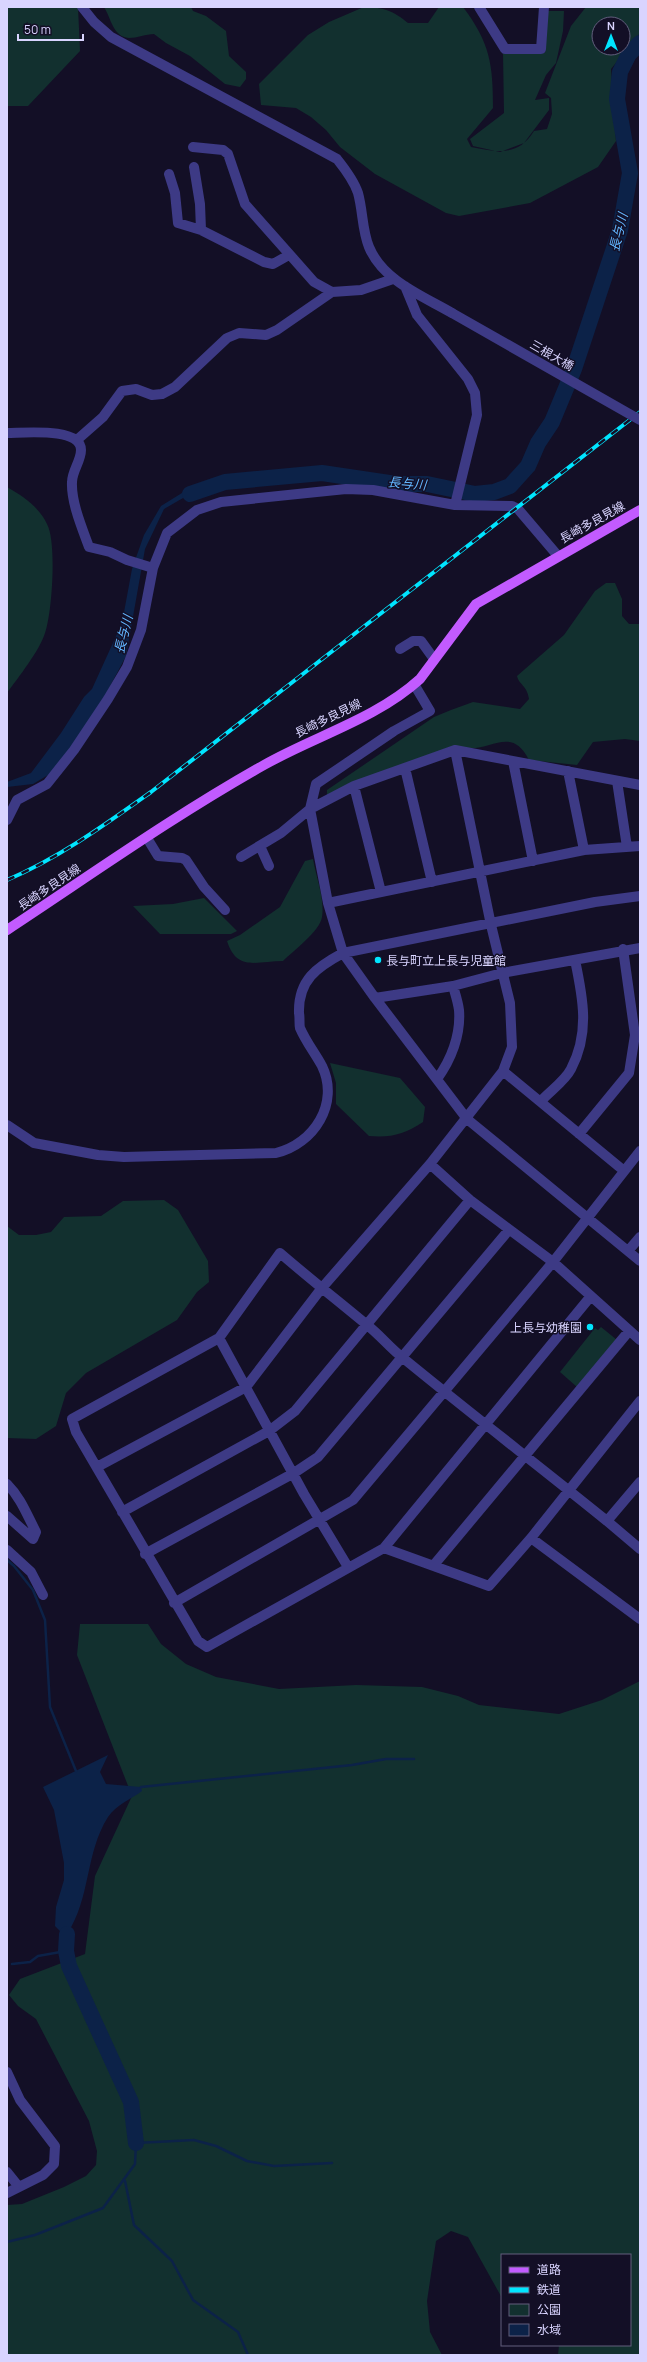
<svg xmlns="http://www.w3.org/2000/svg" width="647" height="2362" viewBox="0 0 647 2362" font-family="Manrope,'Noto Sans JP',sans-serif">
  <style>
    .green { fill: #12302f; fill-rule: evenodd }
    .water { fill: #0c2248 }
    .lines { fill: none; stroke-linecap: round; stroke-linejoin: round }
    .stream { stroke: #0c2248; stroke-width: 2.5 }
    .river { stroke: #0c2248; stroke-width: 16 }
    .minor { stroke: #3d3a85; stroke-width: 10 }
    .major { stroke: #c25bff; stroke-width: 10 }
    .rail-casing { stroke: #00e5ff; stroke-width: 4 }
    .rail { stroke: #130f26; stroke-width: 2.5; stroke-dasharray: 8; stroke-linecap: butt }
    .minor-bridge { stroke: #3d3a85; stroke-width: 10 }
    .poi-dot { fill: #00e5ff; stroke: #130f26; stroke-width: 1.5 }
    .labels { text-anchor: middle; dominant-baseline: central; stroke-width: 3; stroke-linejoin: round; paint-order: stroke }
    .street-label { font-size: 12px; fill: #d9d4ff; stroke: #130f26 }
    .poi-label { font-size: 12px; fill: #d9d4ff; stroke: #130f26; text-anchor: start }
    .water-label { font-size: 13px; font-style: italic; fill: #62b6ff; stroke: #130f26 }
  </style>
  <rect width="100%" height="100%" fill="#130f26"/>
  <path class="green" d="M7 7H78L80 51 28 106H7Z
    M104 7H191L193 11 206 16 226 31 229 56 246 72V79L240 87 225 84 190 56 166 43 154 34C146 34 137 38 129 38 113 37 111 18 104 7Z
    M364 7C385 8 392 10 408 23H428L439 7H463C490 43 493 64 493 108L467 139 471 147C497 152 518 157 534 131L547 129 552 114 551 98 545 93 571 26 586 7H640V33L611 69 616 141 598 167 530 203 459 216 446 213 375 174 340 147 326 130 311 117 296 108 261 105 259 84 308 35 329 22ZM599 24H623V48H599Z
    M548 11H564L563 31 556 63 546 75 535 100 549 98V110L524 143 500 152 473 146 470 139 504 113 503 53H545Z
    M7 487C23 496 39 507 47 524 57 542 52 614 45 633 40 650 18 678 7 693Z
    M606 583H615L622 599V616L629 624H640V741L625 739 593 742 577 765 529 760C512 726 492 750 468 748L327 798V790L434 717 451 710 473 702 520 709 529 699C527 685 519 685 517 676L564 635 595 591Z
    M313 859C316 877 325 899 322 917 320 931 293 951 283 961 257 961 237 972 227 941L240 935 280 907 305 861Z
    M204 898 237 931 231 934H160L133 906 173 904Z
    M330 1063 400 1078 425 1107 423 1122C405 1134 391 1138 369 1136L336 1104V1083Z
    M164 1200 178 1210 208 1261 209 1282 197 1292 177 1320 86 1373 66 1393 56 1426 36 1439 7 1438V1226L19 1235H36L51 1232 64 1217 101 1216 123 1201Z
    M601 1327 617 1340 577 1387 560 1372 595 1328 598 1330Z
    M80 1624H148L161 1644 186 1664 216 1677 279 1689 356 1685 422 1687 458 1696 479 1705 559 1714 602 1700 640 1681V2355H558L559 2345H630V2255H502V2298L468 2237 451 2231 436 2241 427 2301 430 2332 442 2355H7V2205L22 2204 64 2187 86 2176 96 2165 97 2151 89 2121 36 2019 18 2006 9 1995 20 1979 85 1954 95 1876 132 1796 77 1655Z"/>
  <path class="water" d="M214 487 183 498 164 509 145 549 126 656 99 707 53 772 33 784 7 787V782L31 773 61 733 84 697 92 689 122 623 132 569 144 535 161 506 190 488Z
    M108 1755 100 1772 106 1784 141 1787 142 1791C130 1800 117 1804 108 1817 85 1853 91 1898 67 1934L62 1933 55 1926 56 1907 64 1880V1863L54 1810 43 1787Z"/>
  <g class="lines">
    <path class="stream" d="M7 1560 14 1566 33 1590 45 1620 50 1707 76 1771
      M141 1787 352 1765 386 1759H414
      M12 1964 30 1962 38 1956 66 1951
      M125 2181 134 2225 172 2261 193 2300 238 2332 248 2355
      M7 2242 35 2235 103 2208 135 2164 136 2143 194 2140 216 2146 247 2161 274 2166 332 2163"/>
    <path class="river" d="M190 494 225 482 322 473 396 484H427L475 494 494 492 510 486 528 466 538 443 552 422 574 369 620 230 630 173 617 99 620 72 629 54 640 43
      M67 1934 66 1951 69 1966 131 2102 136 2143"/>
    <path class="minor" d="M82 7 94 22 111 37 337 159C345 169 354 181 358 193 363 211 362 230 369 247 383 281 423 296 452 313
      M479 7 505 49H541L544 7
      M193 147 223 150 228 154 245 204 314 282 332 292
      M194 167 200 204 201 230
      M169 174 175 193 178 223 201 230 264 262 273 264 289 255
      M405 286 417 315 468 379 475 393 477 415 455 505
      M7 433C24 433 81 427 81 450 81 461 72 471 72 482 71 502 82 528 89 547L110 552 127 560 153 568
      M78 439 103 417 122 391 136 389 152 395 162 394 175 387 227 338 239 333 266 335 277 330 332 292 361 290 393 279
      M400 649 413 641H421L434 659
      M513 761 533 861
      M405 768 432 882
      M568 771 584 850
      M617 781 627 847
      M640 785 455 750 354 786 310 809 328 903 343 953 375 998 467 1119 640 1261
      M354 786 381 892
      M7 820 17 800 47 784 74 750 108 699 127 667 141 630 153 568 167 533 197 510 221 502 346 489 373 490 455 505 512 506 518 509 558 556
      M147 838 158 856 182 858 186 860 204 887 225 910
      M260 846 269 866
      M241 857 281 833 310 809 316 784 394 731 430 711 414 684
      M328 903 584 850 640 846
      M375 998 453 986 502 973 640 948
      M503 1071 623 1170
      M437 1079C451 1060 461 1035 459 1010 458 1002 455 993 453 986
      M541 1101C550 1091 565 1081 571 1069 590 1033 583 998 575 960
      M7 1125 34 1143 98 1155 124 1157 276 1153C314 1144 340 1103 322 1066 315 1053 306 1042 300 1028 299 1024 300 1018 299 1013 298 980 317 967 343 953L595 902 640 896
      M579 1134 629 1073 635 1035 623 949
      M430 1164 470 1200 553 1262 640 1340
      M628 1251 640 1237
      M591 1296 384 1548 207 1647 198 1641 76 1432 72 1419 219 1338 280 1253C309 1278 338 1301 367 1325 380 1335 390 1348 403 1358 470 1413 539 1466 607 1521
      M219 1338 304 1494 348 1567
      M97 1467 246 1387 321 1289 430 1164 503 1071 512 1047 510 1003 491 925 455 750
      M640 1482 607 1521 640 1549
      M7 1484C21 1498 27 1515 36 1532L33 1539 7 1516
      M122 1512 269 1431 295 1411 470 1200
      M531 1538 640 1619
      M384 1548 489 1586 531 1538 640 1401
      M7 1550 31 1572 43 1595
      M145 1554 294 1473 318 1457 508 1231
      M433 1566 629 1331
      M174 1603 353 1500 553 1262 640 1151
      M7 2072 20 2100 55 2146 54 2164 43 2175 7 2193
      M7 2172 19 2187"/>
    <path class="major" d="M7 930C92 874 175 815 264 765 315 736 376 719 420 679L476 604 640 510"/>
    <g class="rail-casing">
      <path id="rail" d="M7 880C59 858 106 824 151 792L640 412"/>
    </g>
    <use href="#rail" class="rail"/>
    <path class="minor-bridge" d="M452 313 640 420"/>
  </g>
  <g class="poi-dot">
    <circle cx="378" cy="960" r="4"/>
    <circle cx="590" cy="1327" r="4"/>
  </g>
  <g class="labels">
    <g class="street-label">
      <text transform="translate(552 355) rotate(30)">三根大橋</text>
      <text transform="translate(592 522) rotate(-29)">長崎多良見線</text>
      <text transform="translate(328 718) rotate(-26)">長崎多良見線</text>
      <text transform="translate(49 887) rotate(-34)">長崎多良見線</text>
    </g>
    <g class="poi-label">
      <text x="386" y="960">長与町立上長与児童館</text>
      <text x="582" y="1327" text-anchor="end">上長与幼稚園</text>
    </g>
    <g class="water-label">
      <text transform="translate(618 232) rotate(-76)">長与川</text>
      <text transform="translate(407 483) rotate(5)">長与川</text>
      <text transform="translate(123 634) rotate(-76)">長与川</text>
    </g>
  </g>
  <rect width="647" height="2362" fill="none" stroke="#d9d4ff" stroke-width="16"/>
  <rect x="501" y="2254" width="130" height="92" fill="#130f26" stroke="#625e7d"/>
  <rect x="509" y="2267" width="20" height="6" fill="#c25bff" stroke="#625e7d"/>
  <text x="537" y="2274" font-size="12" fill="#d9d4ff">道路</text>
  <rect x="509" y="2287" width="20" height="6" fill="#00e5ff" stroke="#625e7d"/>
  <text x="537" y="2294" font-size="12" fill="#d9d4ff">鉄道</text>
  <rect x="509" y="2304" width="20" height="12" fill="#12302f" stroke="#625e7d"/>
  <text x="537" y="2314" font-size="12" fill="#d9d4ff">公園</text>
  <rect x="509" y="2324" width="20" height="12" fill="#0c2248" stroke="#625e7d"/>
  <text x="537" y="2334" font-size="12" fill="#d9d4ff">水域</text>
  <g transform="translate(611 36)"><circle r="19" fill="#130f26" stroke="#625e7d"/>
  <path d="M0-3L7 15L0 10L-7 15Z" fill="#00e5ff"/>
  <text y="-6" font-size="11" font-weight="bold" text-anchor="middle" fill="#d9d4ff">N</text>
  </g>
  <path d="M18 34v6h65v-6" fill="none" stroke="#d9d4ff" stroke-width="2"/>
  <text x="24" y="34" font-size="12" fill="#d9d4ff" stroke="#130f26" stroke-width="3" paint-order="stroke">50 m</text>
</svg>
